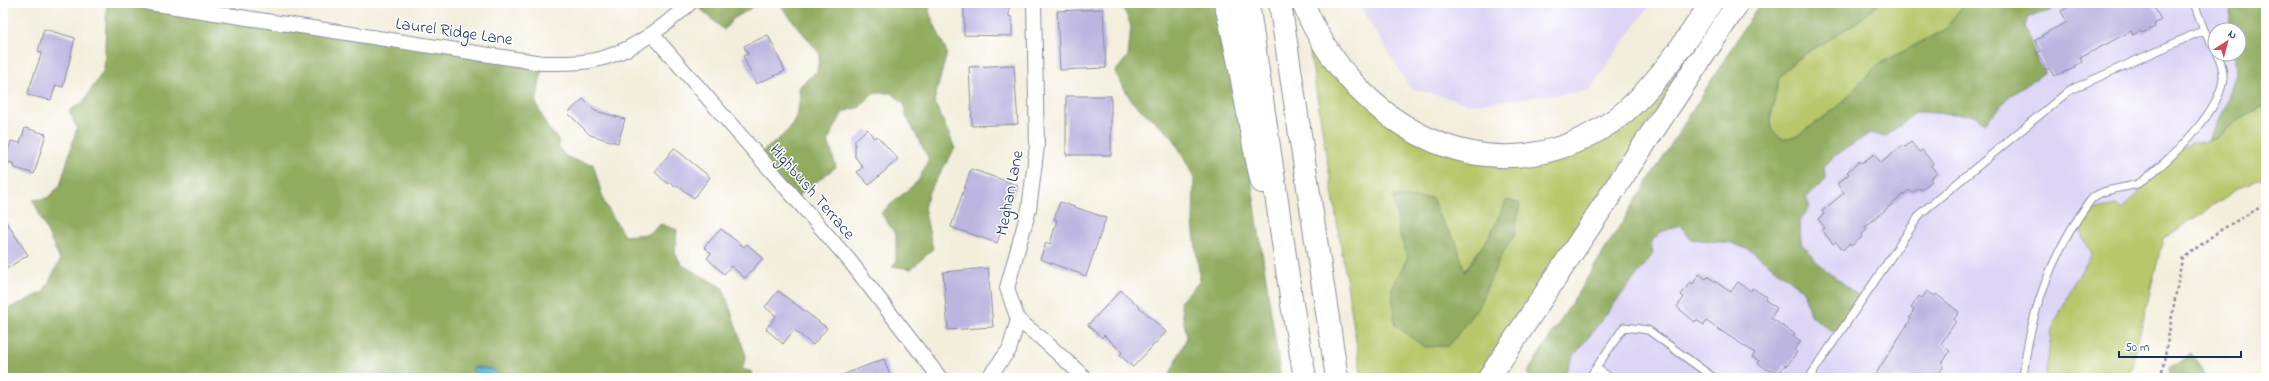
<svg xmlns="http://www.w3.org/2000/svg" width="2269" height="381" viewBox="0 0 2269 381" font-family="'Indie Flower',sans-serif">
  <style>
    .built { fill: #ddd5f6 }
    .green { fill: #b7c76a; stroke: #697b64; fill-rule: evenodd }
    .forest { fill: #91ac5e; stroke: #566e5e }
    .water { fill: #5cb6d9; stroke: #3c729c }
    .building { fill: #bcb5e0 }
    .lines { fill: none; stroke-linecap: round; stroke-linejoin: round }
    .service-casing { stroke: #878e9c; stroke-width: 9 }
    .minor-casing { stroke: #878e9c; stroke-width: 16 }
    .motorway-casing { stroke: #878e9c; stroke-width: 24 }
    .path { stroke: #878e9c; stroke-width: 2.5; stroke-dasharray: 3 3; stroke-linecap: butt }
    .service { stroke: #fff; stroke-width: 7 }
    .minor { stroke: #fff; stroke-width: 14 }
    .motorway { stroke: #fff; stroke-width: 22 }
    .labels { text-anchor: middle; dominant-baseline: central; stroke-width: 3; stroke-linejoin: round; paint-order: stroke }
    .street-label { font-size: 17px; fill: #1b2f5e; stroke: #fff }
  </style>
  <rect width="100%" height="100%" fill="#fff"/>
  <filter id="ink" filterUnits="userSpaceOnUse"><feTurbulence type="fractalNoise" baseFrequency=".025" numOctaves="2"/><feDisplacementMap in="SourceGraphic" scale="8" xChannelSelector="R" yChannelSelector="G"/><feConvolveMatrix kernelMatrix="1 2 1 2 8 2 1 2 1" color-interpolation-filters="sRGB"/></filter>
  <filter id="wash" filterUnits="userSpaceOnUse"><feTurbulence type="fractalNoise" baseFrequency=".012" numOctaves="4" result="noise"/><feDisplacementMap in="SourceGraphic" scale="16" xChannelSelector="R" yChannelSelector="G"/><feGaussianBlur stdDeviation="0.9" result="paint"/><feColorMatrix in="noise" values="0 0 0 0 0 0 0 0 0 0 0 0 0 0 0 0 0 1.4 0 .05"/><feComposite in="paint" operator="in"/></filter>
  <g filter="url(#wash)">
    <rect width="100%" height="100%" fill="#f3eedb"/>
    <path class="built" d="M1358 3H1651L1589 91 1470 104 1410 88Z
      M2051 3H2231L2229 30H2215V54H2234L2236 72 2225 108 2208 140 2178 150 2122 210 2075 281 2052 329 2045 378H1563L1573 357 1651 242 1661 232 1682 225 1690 239 1732 243 1753 252 1803 290 1810 315 1859 296 1821 266 1801 243 1800 220 1810 207 1806 197 1826 180 1824 167 1833 157 1870 133 1885 136 1916 112 1974 115 1985 123 2008 98 2045 72 2038 63 2025 26 2029 16 2051 11Z"/>
    <path class="green" d="M1879 3H1964L1946 29 1877 65 1838 107 1797 136 1782 139 1771 130 1770 120 1779 78 1794 61 1857 22Z
      M1307 34 1393 126 1519 160 1643 110 1671 80 1678 79 1478 378H1362ZM1432 198 1440 218 1456 242 1464 272 1490 235 1507 200 1515 233 1500 258 1395 325 1392 288 1408 257Z
      M2266 104V177L2242 186 2163 239 2129 378H2045L2052 329 2075 281 2092 255 2077 223 2093 210 2116 205 2122 210 2178 150 2194 142 2196 143 2215 139 2238 120Z"/>
    <path class="forest" d="M107 3H164L543 65 536 103 547 127 558 139 559 148 565 156 577 161 593 164 604 202 624 236 648 234 661 224 677 230 675 253 682 265 723 288 746 356 742 369 752 372 753 378H501L492 369 474 367 475 378H3V311L44 292 60 260 33 200 47 198 60 186 77 128 69 111 83 102 104 70Z
      M694 3H760L733 19 724 30Z
      M770 3H930L929 12 947 53 934 101 955 148 929 192 924 208 933 249 911 269 892 266 896 262V235L881 213 918 181 929 159 906 116 904 104 892 93H873L860 107 843 112 828 140 836 167 794 199 758 155C786 133 802 126 799 87L817 71 820 54 779 4Z
      M1121 3H1220L1240 106 1281 378H1172L1170 374 1187 337 1180 302 1200 281 1193 224 1194 176 1172 136 1132 102 1115 72 1128 56 1131 26Z
      M1760 3H1879L1857 22 1794 61 1779 78 1770 120 1771 130 1782 139 1797 136 1838 107 1877 65 1946 29 1964 3H2051V11L2029 16 2025 26 2038 63 2045 72 2008 98 1985 123 1974 115 1916 112 1885 137 1870 133 1833 157 1824 167 1826 180 1806 197 1810 207 1800 220 1801 243 1821 266 1859 296 1860 301 1837 332 1831 331 1810 315 1803 290 1753 252 1732 243 1690 239 1681 225 1661 232 1651 242 1653 254 1573 357 1563 378H1529L1528 372Z
      M2231 3H2266V104L2238 120 2215 139 2208 140 2225 108 2236 73 2234 54H2239V30H2229Z
      M1394 197 1432 198 1440 218 1456 242 1465 272 1490 235 1507 200 1520 203 1515 233 1500 258 1478 307 1449 346 1424 347 1395 325 1392 288 1408 257 1399 233Z
      M2191 353 2207 378H2169L2170 369Z"/>
    <path class="water" d="M473 368 492 369 501 378H475Z"/>
    <g id="blocks">
      <path class="building" d="M964 3H1009V17H1012V36L964 35Z
        M2076 3H2152L2161 20 2154 24 2155 27 2142 33 2141 31 2133 35 2131 31 2080 58 2082 62 2074 66 2075 68 2054 76 2049 68 2046 70 2037 52 2041 51 2035 40 2043 37 2042 35 2067 22 2061 11Z
        M1103 9 1106 68 1060 70 1057 11Z
        M44 29 75 38 63 87 56 85 51 100 27 95 42 52 38 51Z
        M768 35 785 71 756 84 743 56 748 54 744 46Z
        M1014 65 1018 124 972 126 969 67Z
        M1066 96H1111V155H1066Z
        M583 99 595 111 625 119 618 143 590 135 568 113Z
        M25 128 46 134 34 174 13 167 14 164 5 161 11 141 20 143Z
        M867 129 874 138 877 136 898 159 869 185 857 172 863 167 855 157V140Z
        M1911 142 1919 152 1922 150 1933 163 1931 166 1937 173 1930 179 1932 181 1921 190 1919 188 1912 193 1909 190 1865 227 1867 230 1861 235 1862 237 1851 246 1849 244 1843 250 1836 242 1833 244 1822 230 1825 228 1818 219 1824 214 1822 211 1844 193 1837 184 1849 174 1847 172 1860 161 1862 163 1874 154 1881 163 1903 145 1905 147Z
        M674 148 710 177 694 198 677 185 675 187 670 182 668 184 655 172Z
        M971 169 1017 185 997 243 951 227Z
        M1060 202 1106 218 1086 276 1040 259 1046 243 1050 244 1057 220 1054 219Z
        M3 217 28 255 3 271Z
        M721 229 744 247 747 244 763 258 745 278 731 266 724 274 707 258 711 253 704 247Z
        M988 268 993 327 948 330 943 272Z
        M1699 274 1706 279 1708 277 1731 292 1738 282 1751 291 1752 288 1767 297 1765 300 1777 308 1771 318 1795 334 1793 336 1801 341 1794 350 1797 352 1787 366 1785 365 1778 374 1771 369 1769 371 1758 363 1759 361 1752 357 1755 353 1706 321 1704 325 1696 320 1695 322 1677 307 1684 297 1681 295 1690 282 1693 284Z
        M1121 290 1166 332 1133 367 1120 355 1122 352 1104 335 1102 338 1088 325Z
        M778 291 827 328 813 345 794 330 783 344 766 329 776 316 765 307Z
        M1927 291 1935 296 1936 294 1959 312 1954 319 1956 321 1941 344 1950 351 1942 364 1944 366 1936 378H1873L1911 319 1909 318 1914 310 1911 308 1919 296 1922 298Z
        M884 359 891 378H837V377Z"/>
    </g>
  </g>
  <g filter="url(#ink)">
    <use href="#blocks" fill-opacity="0" stroke="#878e9c" stroke-width="1"/>
    <g class="lines">
      <g class="service-casing">
        <path id="service" d="M2204 30 2215 49
          M1596 368 1611 378
          M1589 378 1624 327 1648 330 1714 378
          M1809 378 1921 213 2070 90 2204 30 2194 3
          M2023 378C2029 315 2052 252 2090 201 2100 188 2123 189 2137 184 2143 182 2148 176 2152 173 2176 154 2221 109 2223 78 2224 71 2220 60 2218 54"/>
      </g>
      <g class="minor-casing">
        <path id="minor" d="M149 3 542 63C560 63 578 64 595 60 631 53 664 27 690 3
          M652 34 849 260 940 378
          M1018 320 1041 338 1085 378
          M988 378 1009 350 1018 320 1007 288 1029 209 1037 146 1034 3"/>
      </g>
      <g class="motorway-casing">
        <path id="motorway" d="M1225 3C1242 62 1247 123 1262 182
          M1248 3 1292 304 1305 378
          M1280 3 1337 378
          M1303 3C1353 126 1489 204 1610 123 1648 98 1686 41 1711 3
          M1489 378 1738 3"/>
      </g>
      <path class="path" d="M2161 378 2182 259 2219 231 2266 204"/>
      <use href="#service" class="service"/>
      <use href="#minor" class="minor"/>
      <use href="#motorway" class="motorway"/>
    </g>
  </g>
  <g class="labels">
    <g class="street-label">
      <text transform="translate(454 32) rotate(8)">Laurel Ridge Lane</text>
      <text transform="translate(812 192) rotate(49)">Highbush Terrace</text>
      <text transform="translate(1010 193) rotate(-79)">Meghan Lane</text>
    </g>
  </g>
  <rect width="2269" height="381" fill="none" stroke="#fff" stroke-width="16"/>
  <g transform="translate(2227 42) rotate(36)"><circle r="19" fill="#ffffff" stroke="#a4acbf"/>
  <path d="M0-3L7 15L0 10L-7 15Z" fill="#d1495b"/>
  <text y="-6" font-size="11" font-weight="bold" text-anchor="middle" fill="#1b2f5e">N</text>
  </g>
  <path d="M2119 351v6h122v-6" fill="none" stroke="#1b2f5e" stroke-width="2"/>
  <text x="2125" y="351" font-size="12" fill="#1b2f5e" stroke="#ffffff" stroke-width="3" paint-order="stroke">50 m</text>
</svg>
